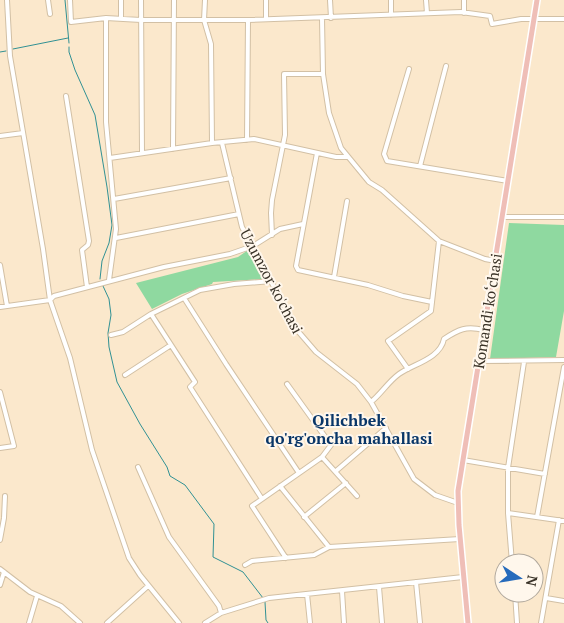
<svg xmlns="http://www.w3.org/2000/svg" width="564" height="623" viewBox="0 0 564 623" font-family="'PT Serif',serif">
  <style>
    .green { fill: #8fd9a0 }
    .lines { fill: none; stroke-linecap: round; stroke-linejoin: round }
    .stream { stroke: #319194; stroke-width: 1 }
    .minor-casing { stroke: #d2c0a5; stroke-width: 6 }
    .major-casing { stroke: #fff; stroke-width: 8 }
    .minor { stroke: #fff; stroke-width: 4 }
    .major { stroke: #efbeb7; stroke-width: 5 }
    .labels { text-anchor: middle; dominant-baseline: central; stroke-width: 4; stroke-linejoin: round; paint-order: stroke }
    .street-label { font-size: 15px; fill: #393227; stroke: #fff7ec }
    .neighbourhood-label { font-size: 16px; font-weight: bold; fill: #093668; stroke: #fff7ec }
  </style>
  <rect width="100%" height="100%" fill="#fbe8cc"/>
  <path class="green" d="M509 223 564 225V311L556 357 490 359Z
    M251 248 267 279 213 282 212 284 182 294 152 309 136 283 238 257Z"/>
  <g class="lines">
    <path class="stream" d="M65 0 69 43
      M69 47V52L75 70 95 115 107 187 112 225 109 243 102 261 100 279
      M13 49 68 38
      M0 52 6 51
      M103 286 109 299 111 315 108 333 109 347 117 382 140 424 167 467 170 476 185 485 214 524 213 557 243 572 263 598
      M265 602 266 620 268 623"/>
    <g class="minor-casing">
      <path id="minor" d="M7 0 10 56 43 249 50 300 70 358 92 450 129 558 140 575 179 623
        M48 0 50 14
        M70 0 71 22 106 18 141 20H248L461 12 490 16 492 24 521 19H564
        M121 0V19
        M141 0 142 153
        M205 0 204 20 211 44 212 143
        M266 0V19
        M330 0 331 18
        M391 0V15
        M426 0 427 13
        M464 0V13
        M106 18V122L116 229 109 280
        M322 18 323 74 329 113 341 148 369 182 382 190 439 241 485 259 496 261
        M409 69 384 154 387 161 508 181
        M66 96 89 241 88 245 82 250 87 287
        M0 136 23 133
        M247 140 248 20
        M222 143 242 227 297 330 316 352 357 384 371 402 414 479 435 495 458 503
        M173 149 174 0
        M317 153 296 266 298 270 368 285 403 296 432 302
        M110 158 212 143 254 139 336 157H348
        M420 166 446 66
        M114 199 231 178
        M503 217H564
        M272 235 271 213 272 200 285 135 284 74H323
        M116 238 239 214
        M0 265 7 306
        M334 277 347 201
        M184 298 226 364 299 473
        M0 307 50 300 54 296 164 267 230 254 253 246 280 229 303 224
        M151 314 195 382 190 387 262 499
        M111 335 123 332 151 314 200 290 234 284 272 281
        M479 361 564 360
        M408 369 388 341 431 311 439 241
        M125 375 171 345
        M0 392 14 446 0 448
        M371 402C381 394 388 382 399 374 413 364 440 359 444 339 459 329 466 326 484 330
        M322 457 357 496
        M463 460 545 474
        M138 467 169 537 219 606 221 613
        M336 471 386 428
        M280 486 329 547
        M508 513 564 521
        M304 517 346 483
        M537 517 564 367
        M0 540 4 518 5 496
        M286 558 252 506 322 457 331 445 287 384
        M512 563 508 513V468L524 362
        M245 565 252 561 314 555 329 547 460 539
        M0 569 30 592 61 606 80 623
        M416 582 420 623
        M0 585 4 572
        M379 587 382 623
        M342 591 344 623
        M515 593 517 623
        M307 594 310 623
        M546 598 564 601
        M29 623 37 596
        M107 623 148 586
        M205 623 221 613 269 598 463 577
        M541 623 559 520"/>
    </g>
    <g class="major-casing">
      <path id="major" d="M468 623 459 525 458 491 537 0"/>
    </g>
    <use href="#minor" class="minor"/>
    <use href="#major" class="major"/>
  </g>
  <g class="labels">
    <g class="street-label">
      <text transform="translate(272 281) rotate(62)">Uzumzor ko'chasi</text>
      <text transform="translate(487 311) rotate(-81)">Komandi ko‘chasi</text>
    </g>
    <g class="neighbourhood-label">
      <text x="349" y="420">Qilichbek<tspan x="349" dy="18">qo'rg'oncha mahallasi</tspan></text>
    </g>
  </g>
  <g transform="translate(519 578) rotate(102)"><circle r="24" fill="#fff7ec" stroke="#b0a89d"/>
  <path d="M0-4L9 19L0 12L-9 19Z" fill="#266bbc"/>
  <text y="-8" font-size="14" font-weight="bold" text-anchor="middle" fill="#393227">N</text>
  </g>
</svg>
